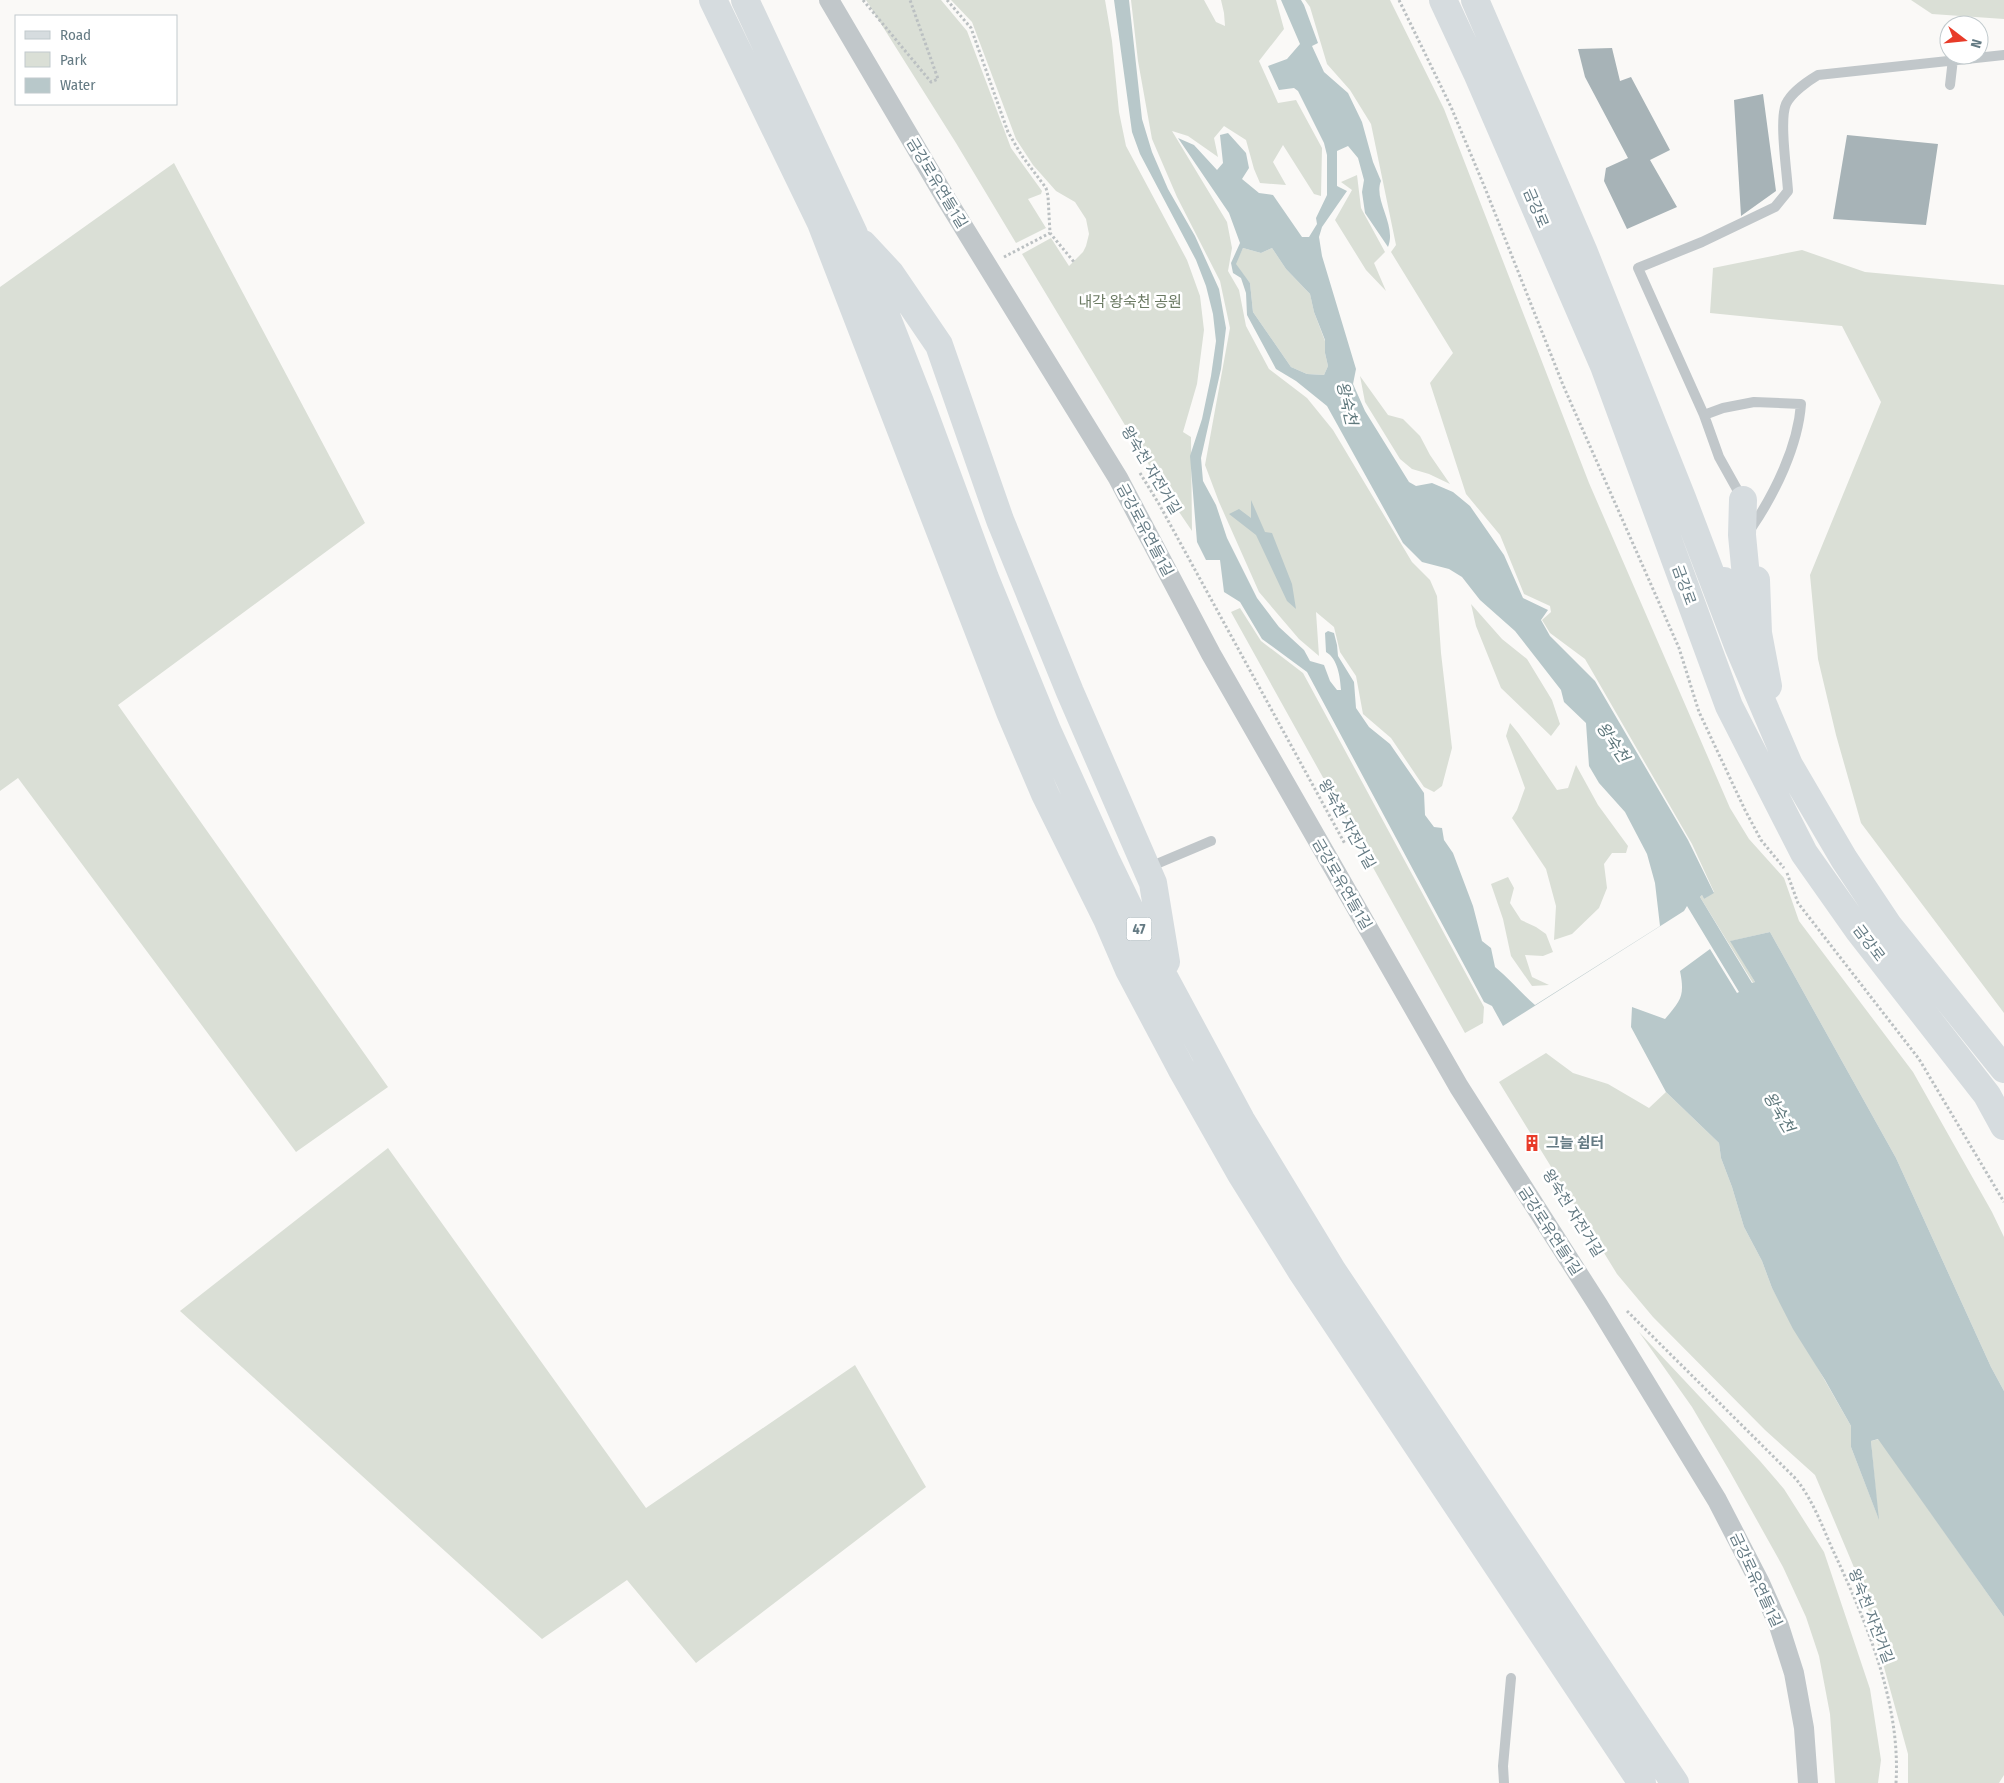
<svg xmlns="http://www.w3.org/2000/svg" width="2004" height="1783" viewBox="0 0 2004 1783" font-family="'Fira Sans Condensed','Noto Sans KR',sans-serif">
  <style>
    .green { fill: #dadfd6 }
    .water { fill: #b8c8ca; fill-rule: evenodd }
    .building { fill: #a7b3b7 }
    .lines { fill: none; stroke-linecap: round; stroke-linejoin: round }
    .path { stroke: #bbc0c2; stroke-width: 3; stroke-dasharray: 2.5 2.5; stroke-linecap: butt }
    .service { stroke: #c1c7ca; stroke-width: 10 }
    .minor { stroke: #c1c7ca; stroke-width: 20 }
    .secondary { stroke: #d6dcdf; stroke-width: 28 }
    .trunk { stroke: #d6dcdf; stroke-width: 28 }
    .labels { text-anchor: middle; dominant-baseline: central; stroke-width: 5; stroke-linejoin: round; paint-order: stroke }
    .shield { fill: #fff; stroke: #92a2a8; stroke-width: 1 }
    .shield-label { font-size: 14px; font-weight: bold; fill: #647a83 }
    .street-label { font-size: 15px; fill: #647a83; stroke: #fff }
    .park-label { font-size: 15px; fill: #6b7a63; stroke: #fff }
    .poi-label { font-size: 15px; font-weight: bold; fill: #647a83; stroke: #fff; text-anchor: start }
    .water-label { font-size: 16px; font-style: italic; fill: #5f787c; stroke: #fff }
  </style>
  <rect width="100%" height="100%" fill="#faf9f7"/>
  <path class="green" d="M866 0H941L967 31 1011 148 1042 191 1041 194 1028 199 1046 228 1016 243 956 143Z
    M951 0H1105L1112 41 1119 112 1126 146 1187 260 1200 296 1204 330 1197 384 1183 432 1191 437 1192 531 1164 490 1022 254 1051 238 1069 266 1083 252 1086 246 1089 234 1086 219 1075 202 1056 191 1033 165 1016 139 972 22Z
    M1131 0H1204L1216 22 1225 26 1224 13 1221 0H1276L1284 29 1259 61 1278 103 1296 100 1322 148 1321 196 1314 194 1283 145 1273 162 1286 185 1260 183 1254 169 1246 140 1224 126 1214 138 1218 157 1188 136 1172 131 1227 222 1232 248 1228 271 1239 290 1246 326 1269 369 1307 398 1333 430 1412 562 1430 580 1437 596 1441 653 1452 748 1442 786 1434 792 1424 787 1391 738 1363 714 1356 676 1340 652 1334 627 1316 612 1319 656 1299 639 1259 592 1219 502 1205 465 1230 328 1220 281 1177 197 1152 139 1138 61Z
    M1305 0H1390L1444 109 1589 483 1730 808 1749 839 1784 878 1799 921 1913 1072 1992 1212 2004 1237V1391L1991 1367 1896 1158 1770 932 1731 941 1755 982 1753 983 1700 897 1702 895 1704 899 1714 892 1692 844 1585 659 1550 633 1542 620 1551 612 1550 606 1524 594 1500 535 1466 494 1430 383 1453 353 1391 252 1396 245 1371 124 1350 90 1327 64 1310 7Z
    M1911 0H2004V19L1932 14Z
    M174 163 365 523 118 705 388 1087 296 1152 18 778 0 791V287Z
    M1357 175 1361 208 1385 252 1374 263 1386 291 1366 270 1335 220 1352 190 1341 182Z
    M1243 248 1261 253 1272 248 1286 269 1310 294 1314 312 1325 341V353L1328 366 1324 375 1307 374 1291 367 1253 312 1250 283 1235 264Z
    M1802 250 1865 272 2004 285V1013L1861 823 1836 735 1818 659 1810 575 1881 402 1842 326 1710 313 1713 268Z
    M1360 376 1388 415 1403 419 1420 436 1430 455 1450 484 1429 474 1412 469 1400 459 1365 402Z
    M1471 604 1502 639 1527 659 1552 700 1560 724 1551 736 1501 688 1476 626Z
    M1240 608 1261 641 1303 673 1484 1007 1483 1023 1465 1033 1231 612Z
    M1510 723 1519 734 1557 790 1568 788 1576 765 1598 805 1628 846 1626 853H1612L1604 864 1607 888 1599 908 1572 934 1554 940 1556 906 1546 869 1512 818 1517 810 1525 788 1506 736Z
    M1508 877 1514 888 1510 903 1521 920 1536 927 1546 934 1553 952 1543 956 1525 955 1532 977 1549 985 1532 986 1511 956 1503 919 1491 884Z
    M1546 1053 1573 1073 1608 1084 1649 1108 1666 1092 1719 1143 1721 1158 1732 1187 1744 1227 1762 1261 1772 1288 1851 1426V1447L1878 1517 1871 1441 1879 1439 2004 1617V1775L1999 1783H1908V1754L1861 1584 1815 1475 1765 1430 1653 1317 1617 1274 1499 1082Z
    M388 1148 646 1508 855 1365 926 1487 696 1663 627 1580 542 1639 180 1311Z
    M1639 1332 1760 1461 1784 1489 1824 1552 1870 1689 1881 1760 1878 1783H1835L1830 1714 1819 1656 1806 1617 1783 1567 1729 1470 1692 1407Z"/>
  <path class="water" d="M1114 0H1129L1142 119 1152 152 1168 189 1195 236 1219 289 1226 328 1221 369 1201 458 1203 481 1216 505 1227 538 1257 598 1279 627 1304 650 1310 661 1324 665 1330 681 1337 690H1341C1340 677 1338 659 1326 652L1325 633 1328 631 1334 633 1337 645 1338 656 1354 682 1356 708 1369 727 1390 744 1424 793 1425 815 1434 827 1442 828 1444 840 1453 853 1473 906 1482 941 1491 948 1495 967C1510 979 1521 993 1535 1005L1660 926 1655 883 1647 854 1625 812 1599 783 1589 766 1586 723 1564 702 1561 690 1515 631 1480 600 1462 577 1449 569 1422 562 1403 543 1327 406 1296 381 1276 369 1247 315 1246 293 1241 278 1233 273 1231 263 1240 243 1229 213 1178 138 1194 145 1217 170 1223 163 1220 135 1228 133 1246 153 1249 168 1242 179 1259 193 1273 195 1302 237H1309L1317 224 1316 218 1327 195V155L1324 143 1298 91 1294 88 1279 90 1268 66 1287 59 1300 44 1281 0H1301L1304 5 1318 43 1312 46 1324 72 1348 93 1362 122 1373 162 1381 181C1373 200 1397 225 1388 247L1365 213 1362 192 1364 180 1358 158 1348 146 1337 151V186L1347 191 1322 227 1319 237 1322 256 1356 369 1353 384 1365 411 1409 482 1416 486 1432 483 1453 492 1470 506 1504 555 1523 598 1548 610 1541 620 1550 636 1595 681 1688 840 1714 893 1704 899 1702 895 1700 897 1752 983 1755 982 1730 941 1770 932 1896 1158 1991 1367 2004 1391V1617L1878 1439 1871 1441 1879 1520 1851 1447V1426L1825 1380 1793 1329 1772 1288 1762 1261 1744 1227 1732 1187 1721 1158 1719 1143 1666 1092 1631 1027 1632 1007 1665 1019C1681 1000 1685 996 1680 971L1710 949 1737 993 1739 992 1687 906 1684 911 1503 1026 1492 1006 1484 1002 1307 672 1262 639 1240 602 1224 592 1220 560H1206L1197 542 1190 456 1202 419 1211 376 1216 341 1213 314 1206 286 1196 260 1140 154 1132 132ZM1243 248 1261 253 1272 248 1286 269 1310 294 1314 312 1325 340V353L1328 366 1324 375 1307 374 1291 367 1253 312 1250 283 1236 264Z
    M1251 500 1265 532 1272 533 1292 584 1296 609 1287 601 1256 535 1229 514 1239 509 1251 518Z"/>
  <path class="building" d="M1612 48 1620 81 1631 77 1670 150 1650 160 1677 207 1627 229 1604 181 1606 168 1628 158 1585 77 1578 49Z
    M1763 94 1776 191 1741 216 1734 100Z
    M1847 135 1938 144 1926 225 1833 219Z"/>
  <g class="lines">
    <path class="path" d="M863 0 931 82 938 79 910 0
      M947 0 971 28 1008 132 1022 156 1046 188 1048 196 1050 233 1074 262
      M1399 0 1451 107 1485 188 1563 385 1679 648 1699 712 1745 810 1761 840 1784 868
      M1004 257 1050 233
      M1140 473 1159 504 1345 844
      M1787 873 1798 903 1919 1059 2004 1202
      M1627 1311 1796 1479C1812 1499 1821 1523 1831 1546 1865 1619 1901 1701 1896 1783"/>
    <path class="service" d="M1950 85 1953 59
      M1704 415 1638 268 1702 242 1775 207 1788 191C1787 172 1779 120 1786 104 1791 93 1808 81 1818 75L2004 55
      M1743 500 1719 457 1704 415 1723 408 1754 402 1801 404C1798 446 1775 493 1752 527
      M1147 868 1211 841
      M1504 1783 1503 1766 1511 1678"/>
    <path class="minor" d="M829 0 945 197 1118 478 1211 654 1459 1087 1598 1305 1717 1500 1760 1583 1779 1626 1794 1673 1804 1728 1808 1783"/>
    <path class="secondary" d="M1443 0 1477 73 1604 366 1729 706 1804 853 1859 931 1987 1095 2004 1126
      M1475 0 1583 250 1682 498 1739 648 1789 765 1844 859 1888 925 2004 1069
      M1756 580 1758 633 1768 686
      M1724 581 1726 591 1736 609 1745 603 1747 587 1742 535 1743 500"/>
    <path class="trunk" d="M713 0 821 223 1010 712 1045 794 1107 919 1129 970 1181 1068 1241 1174 1302 1272 1642 1783
      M745 0 854 234 920 402 985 578 1047 730 1106 860 1151 953 1241 1120 1332 1270 1675 1783
      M863 244 890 273 939 345 1000 520 1070 692 1153 883 1166 962"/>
  </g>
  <defs>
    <g id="building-bare" transform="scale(1.35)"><path d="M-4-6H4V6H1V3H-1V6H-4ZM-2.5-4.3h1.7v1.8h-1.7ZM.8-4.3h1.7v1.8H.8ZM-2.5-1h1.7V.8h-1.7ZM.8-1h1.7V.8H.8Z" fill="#e83b29" stroke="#fff" stroke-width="2.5" paint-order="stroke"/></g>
  </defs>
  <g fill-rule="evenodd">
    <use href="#building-bare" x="1532" y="1143"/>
  </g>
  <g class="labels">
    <rect class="shield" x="1126.5" y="917.5" width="25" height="23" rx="4"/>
    <g class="shield-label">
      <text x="1139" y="929">47</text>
    </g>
    <g class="street-label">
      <text transform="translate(937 183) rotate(59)">금강로유연들1길</text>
      <text transform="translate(1536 208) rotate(67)">금강로</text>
      <text transform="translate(1151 470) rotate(59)">왕숙천 자전거길</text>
      <text transform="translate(1145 530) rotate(62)">금강로유연들1길</text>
      <text transform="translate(1684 585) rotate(70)">금강로</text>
      <text transform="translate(1347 824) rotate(61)">왕숙천 자전거길</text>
      <text transform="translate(1342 884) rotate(60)">금강로유연들1길</text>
      <text transform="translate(1869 943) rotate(53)">금강로</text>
      <text transform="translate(1573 1213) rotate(58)">왕숙천 자전거길</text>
      <text transform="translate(1550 1231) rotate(57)">금강로유연들1길</text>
      <text transform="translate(1756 1580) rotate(65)">금강로유연들1길</text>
      <text transform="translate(1871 1616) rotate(69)">왕숙천 자전거길</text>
    </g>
    <g class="park-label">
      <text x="1130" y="302">내각 왕숙천 공원</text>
    </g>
    <g class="poi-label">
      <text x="1546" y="1143">그늘 쉼터</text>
    </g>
    <g class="water-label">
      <text transform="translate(1347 403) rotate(77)">왕숙천</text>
      <text transform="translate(1613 742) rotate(56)">왕숙천</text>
      <text transform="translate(1779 1112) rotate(59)">왕숙천</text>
    </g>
  </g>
  <rect x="15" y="15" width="162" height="90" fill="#ffffff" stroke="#c1cacd"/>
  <rect x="25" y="31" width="25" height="8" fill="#d6dcdf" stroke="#c1cacd"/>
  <text x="60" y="40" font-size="15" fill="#647a83">Road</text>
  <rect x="25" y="52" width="25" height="15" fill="#dadfd6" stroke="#c1cacd"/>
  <text x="60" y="65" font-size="15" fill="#647a83">Park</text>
  <rect x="25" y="78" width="25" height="15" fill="#b8c8ca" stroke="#c1cacd"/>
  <text x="60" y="90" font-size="15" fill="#647a83">Water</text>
  <g transform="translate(1964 40) rotate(106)"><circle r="24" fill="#ffffff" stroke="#c1cacd"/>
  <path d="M0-4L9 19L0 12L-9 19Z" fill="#e83b29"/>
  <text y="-8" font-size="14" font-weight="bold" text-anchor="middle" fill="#647a83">N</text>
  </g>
</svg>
